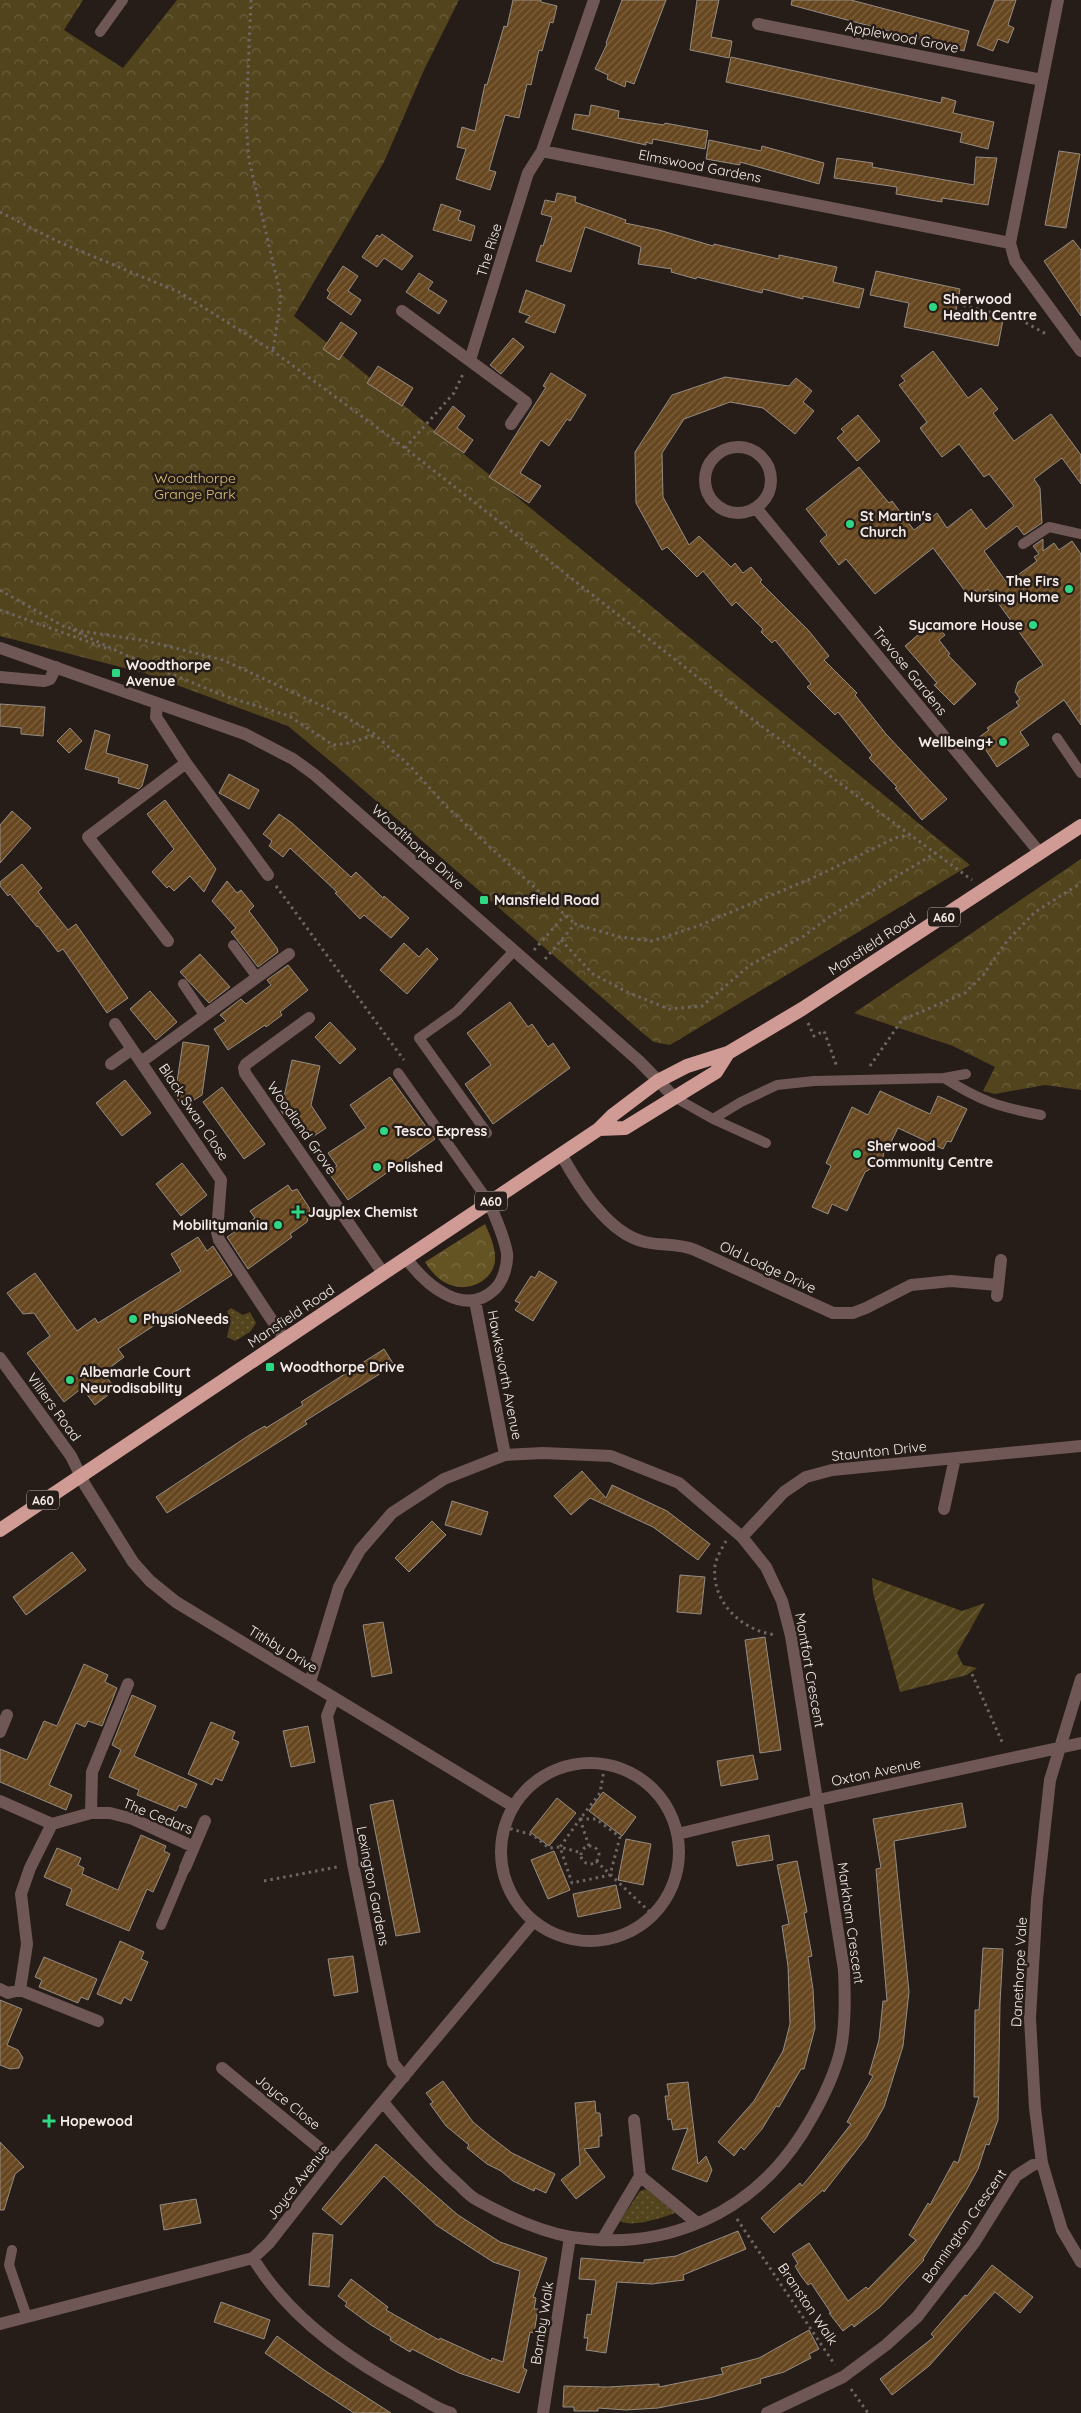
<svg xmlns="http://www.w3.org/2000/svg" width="1081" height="2413" viewBox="0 0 1081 2413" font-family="Quicksand,sans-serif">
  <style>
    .grass { fill: url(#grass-dots) }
    .forest { fill: url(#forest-crowns) }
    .park { fill: url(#park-crowns) }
    .garden { fill: url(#garden-furrows) }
    .building { fill: url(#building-hatch); stroke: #958c83 }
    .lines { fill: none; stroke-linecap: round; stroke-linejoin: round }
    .path { stroke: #6f6663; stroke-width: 3; stroke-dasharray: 2.5 4; stroke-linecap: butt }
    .service { stroke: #6f5755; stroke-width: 10 }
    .minor { stroke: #6f5755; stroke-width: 12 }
    .tertiary { stroke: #6f5755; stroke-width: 12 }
    .trunk { stroke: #d09b95; stroke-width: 14 }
    .poi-dot { fill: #2ed883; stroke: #261c18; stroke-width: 2 }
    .labels { text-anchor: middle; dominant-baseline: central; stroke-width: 5; stroke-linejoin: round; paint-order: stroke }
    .shield { fill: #261c18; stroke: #b6aeaa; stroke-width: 1 }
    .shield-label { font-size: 12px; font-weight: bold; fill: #f3ece9 }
    .street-label { font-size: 14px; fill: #f3ece9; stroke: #261c18 }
    .poi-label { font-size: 14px; font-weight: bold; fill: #f3ece9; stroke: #261c18; text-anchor: start }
    .park-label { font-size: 14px; fill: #dcc276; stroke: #261c18 }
  </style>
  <defs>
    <pattern id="grass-dots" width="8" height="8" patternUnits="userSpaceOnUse" patternTransform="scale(1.25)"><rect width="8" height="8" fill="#52441d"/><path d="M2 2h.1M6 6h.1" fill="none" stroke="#6b5f3e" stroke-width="1.8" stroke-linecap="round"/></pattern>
    <pattern id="forest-crowns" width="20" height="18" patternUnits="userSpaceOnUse" patternTransform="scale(1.25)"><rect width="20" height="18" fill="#645423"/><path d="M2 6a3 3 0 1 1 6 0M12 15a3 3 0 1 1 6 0" fill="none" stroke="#7b6d43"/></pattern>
    <pattern id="park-crowns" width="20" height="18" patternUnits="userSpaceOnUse" patternTransform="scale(1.25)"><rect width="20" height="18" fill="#52441d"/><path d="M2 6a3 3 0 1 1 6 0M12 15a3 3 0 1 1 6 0" fill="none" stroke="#6b5f3e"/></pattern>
    <pattern id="garden-furrows" width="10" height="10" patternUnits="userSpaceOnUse" patternTransform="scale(1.25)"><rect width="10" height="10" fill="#52441d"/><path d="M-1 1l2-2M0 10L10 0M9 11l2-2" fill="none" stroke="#6b5f3e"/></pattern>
    <pattern id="building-hatch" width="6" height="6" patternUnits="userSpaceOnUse" patternTransform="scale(1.25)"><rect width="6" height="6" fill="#674720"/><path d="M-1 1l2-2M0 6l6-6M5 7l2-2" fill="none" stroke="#7d6240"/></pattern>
  </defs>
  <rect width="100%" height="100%" fill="#261c18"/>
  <path class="grass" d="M231 1308 243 1315 250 1312 256 1323 250 1332 235 1341 227 1337 230 1324 227 1311Z
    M646 2189 675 2213C662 2218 632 2228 620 2221L640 2191Z"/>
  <path class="forest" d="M485 1224C490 1235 496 1248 495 1261 493 1279 472 1291 454 1286 441 1283 432 1273 425 1262Z"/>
  <path class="park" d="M0 0H83L64 30 123 68 177 0H459L424 70 384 162 294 316 970 865 670 1045 654 1042 645 1035 336 766 288 726 144 673 0 636Z
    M1081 859V1090L1045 1085 995 1094 983 1091 995 1067 953 1046 854 1013Z"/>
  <path class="garden" d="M872 1578 962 1611 985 1603 957 1653 963 1665 977 1668 967 1675 900 1692 873 1593Z"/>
  <path class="building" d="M513 0H541V2L557 6 553 23 550 22 542 51 539 50 531 85 527 84 519 118 505 115 489 170 496 172 490 190 456 179 466 149 457 147 462 127 475 131 485 84 487 85 504 26 507 27Z
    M622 0H666L634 84 626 81 625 87 607 79 608 75 595 69 607 44 606 43Z
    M697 0H719L711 37 732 41 729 58 690 50Z
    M792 0H851L969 31 964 51 791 5Z
    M995 0H1016L1008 25 1014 28 1008 43 998 39 993 51 977 45Z
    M731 57 941 103 942 97 956 101 953 113 994 122 988 149 960 142 962 133 726 82Z
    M591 105 619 111 618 118 664 125 665 123 708 131 705 149 653 139 652 144 646 142V145L572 129 575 114 589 116Z
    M709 140 761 151 762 146 824 163 819 184 740 162V165L706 159Z
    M1059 151 1080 154 1066 228 1045 225Z
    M976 157 997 158 988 205 942 198V202L896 194 897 187 834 178 837 158 873 163 872 167 974 185Z
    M557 193 576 197 575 202 626 220 625 223 659 230 713 246 714 244 779 259V255L837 267 833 282 864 289 859 308 803 296V299L763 289 762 293 697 277 696 279 671 272 672 269 638 264 641 247 585 227 571 272 536 261 541 245 543 246 552 217 541 214 545 200 555 202Z
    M441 204 461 211 458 220 475 226 471 241 433 230Z
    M382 234 413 256 402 270 384 258 377 267 362 257 377 235 380 237Z
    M1073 240 1081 250V316L1044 261Z
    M343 266 358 276 348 291 361 300 351 315 327 298 330 293 327 290Z
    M876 271 960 289 956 310 1003 320 998 346 904 327 909 303 870 295Z
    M419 273 433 282 428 289 447 301 439 314 406 292Z
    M526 290 565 305 555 333 525 322 530 316 519 312Z
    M341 322 357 333 339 360 323 349Z
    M513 338 524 347 501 374 490 365Z
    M933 351 968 398 981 388 998 409 993 413 1014 441 1051 414 1081 455V484L1062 458 1034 479 1040 488 1042 523 1024 535 1017 526 984 551 1007 583 1037 561 1034 557 1039 554 1033 546 1043 539V551L1054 543 1059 550 1072 541 1081 554V725L1064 700 1020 732 1029 745 997 767 978 738 989 730 987 728 1019 706 1016 702 1020 699 1015 692 1018 682 1043 665 988 589 979 596 975 590 968 595 933 548 875 594 846 559 839 565 820 541 827 535 806 509 859 467 889 503 892 501 914 530 937 513 947 528 971 509 986 529 1014 506 989 474 984 477 959 444 942 457 920 428 927 422 899 385 905 381 901 376Z
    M378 366 413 388 402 406 367 383Z
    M551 373 586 395 570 421 567 419 549 446 541 440 520 473 541 486 529 503 489 477 546 387 543 386Z
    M725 377 789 386 796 378 812 391 803 402 814 411 795 434 763 408 730 402 684 419 662 453 663 497 689 545 699 536 731 567 735 563 743 573 751 567 762 580 760 582 809 631 829 656 824 660 857 693 855 695 886 734 947 799 922 820 895 788 897 787 869 758 872 755 838 712 835 715 807 687 811 684 775 640 772 643 761 632 763 629 736 602 732 606 703 571 697 577 667 547 662 550 636 503 635 452 672 395Z
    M453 406 465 416 457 428 473 440 464 453 434 432Z
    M858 415 880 441 857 461 837 438 844 432 841 429Z
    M933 622 945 635 939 640 950 654 948 655 976 684 954 705 934 685 937 683 905 646Z
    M0 704 45 707 43 736 21 734V728L0 726Z
    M70 728 82 741 69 753 57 741Z
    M95 730 110 735 106 753 148 765 142 786 139 789 118 783 119 778 85 769Z
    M229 774 259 790 249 809 219 793Z
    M165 800 216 869 204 892 190 876 174 891 169 886 167 888 152 872 174 849 147 814Z
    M12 811 31 828 0 863V825Z
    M279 814 292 823 351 877 356 872 383 898 384 896 409 918 391 938 364 915 360 919 335 893 337 892 290 848 283 857 269 846 272 841 263 834Z
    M22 864 42 888 38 892 68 930 76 924 128 998 107 1013 63 949 58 952 38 926 37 927 10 894 8 896 0 886V882Z
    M227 881 237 893 241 890 254 906 249 911 277 948 278 952 258 967 231 932 236 928 212 901Z
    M404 943 419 957 427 948 438 959 407 994 380 970Z
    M200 954 230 987 209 1003 180 972Z
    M288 965 308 990 280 1012 282 1015 266 1027 265 1025 228 1050 214 1029 226 1021 220 1015 241 999 246 1004 271 985 267 980Z
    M150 991 177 1022 156 1040 130 1009Z
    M510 1002 528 1027 532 1024 548 1047 553 1043 570 1068 493 1124 465 1084 491 1065 467 1033Z
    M330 1022 356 1049 340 1064 315 1037Z
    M183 1042 209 1046 202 1095 183 1107 175 1095Z
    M292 1060 320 1066 311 1105 326 1128 311 1138 299 1118 284 1115 281 1111Z
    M390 1077 435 1139 348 1200 328 1172 337 1166 328 1153 366 1128 350 1105Z
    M125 1080 151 1113 122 1136 96 1103Z
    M222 1087 265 1144 244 1159 203 1102Z
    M880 1091 930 1114 938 1096 967 1109 951 1142 947 1141 943 1149 898 1128 891 1142 885 1146 882 1162 865 1172 847 1211 832 1204 828 1214 812 1207 831 1166 826 1163 852 1107 868 1115Z
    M182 1163 207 1195 181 1216 156 1184Z
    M288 1185 292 1191 297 1189 310 1209 307 1222 290 1234 292 1237 248 1269 227 1237 255 1218 250 1211Z
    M198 1237 207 1251 213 1246 232 1275 118 1349 124 1357 103 1373 116 1389 95 1405 82 1388 64 1402 27 1353 50 1336 34 1313 23 1314 7 1293 35 1273 77 1331 95 1318 98 1323 181 1271 171 1254Z
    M539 1271 557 1282 533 1321 515 1310 520 1303 515 1301 531 1276 535 1278Z
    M384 1349 394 1365 305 1421 307 1424 167 1513 156 1497 251 1434 265 1426 266 1428 303 1405 301 1402Z
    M582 1471 606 1498 612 1485 667 1511 710 1544 698 1560 653 1527 590 1498 571 1515 554 1496Z
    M452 1501 488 1512 481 1535 445 1525Z
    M432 1521 446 1535 409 1572 395 1558Z
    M72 1552 86 1570 26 1615 13 1597Z
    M680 1575 705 1577 701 1614 677 1612Z
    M383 1622 392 1673 372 1677 363 1625Z
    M765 1637 781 1750 760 1753 745 1640Z
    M84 1664 108 1675 105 1682 117 1688 102 1726 88 1721 85 1727 76 1723 49 1785 72 1795 66 1810 0 1782V1749L27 1760 44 1721 57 1726Z
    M132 1695 156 1706 134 1756 197 1784 186 1808 179 1805 176 1811 137 1795 139 1790 109 1777 121 1750 112 1745Z
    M211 1722 235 1732 232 1739 239 1742 222 1781 215 1778 212 1785 188 1774Z
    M308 1726 315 1762 291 1767 283 1731Z
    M753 1755 758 1779 721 1786 717 1761Z
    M603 1792 636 1817 622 1836 589 1811Z
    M557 1798 576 1813 549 1846 530 1832Z
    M393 1800 420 1932 396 1936 370 1805Z
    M962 1803 966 1827 894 1841 909 1992 903 2046 884 2107 866 2138 824 2192 823 2190 774 2233 761 2218 800 2183 802 2186 816 2169 851 2124 847 2122 873 2076 869 2074 879 2040 883 2001H887L876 1869 881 1868 873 1819Z
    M141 1835 166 1846 164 1851 170 1854 153 1892 147 1889 129 1931 66 1905 72 1889 44 1877 57 1848 81 1858 78 1865 84 1868 82 1874 118 1890Z
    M769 1835 773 1860 737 1866 732 1842Z
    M626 1839 651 1844 643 1885 618 1880Z
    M554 1851 570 1890 548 1899 531 1860Z
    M797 1861 807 1912 804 1913 812 1956 808 1957 813 1989 815 2028 804 2069H801L779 2107 776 2106 762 2129 744 2150 741 2147 734 2156 718 2142 754 2101 783 2051 790 2024 788 1966 782 1926 789 1924 777 1865Z
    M616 1885 621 1908 578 1917 573 1894Z
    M120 1941 144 1952 141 1959 148 1962 131 2001 124 1997 121 2004 97 1994Z
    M983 1948 1003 1949 1000 2003 998 2120 989 2145 986 2144 978 2169 967 2189 923 2259 924 2260 880 2307 854 2327 852 2324 843 2331 829 2313H831L811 2283 808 2285 801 2276 795 2266 798 2264 792 2254 809 2243 848 2301 866 2287 868 2289 916 2240 909 2235 928 2203 930 2205 954 2161 958 2163 979 2097H974L975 2010H979Z
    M353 1956 358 1992 334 1996 328 1959Z
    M44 1957 97 1979 88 2000 81 1997 78 2003 39 1987 42 1980 35 1977Z
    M0 2000 22 2009 7 2045 18 2050 23 2058 19 2068 10 2069 0 2065Z
    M443 2081 473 2122 491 2137 512 2153 555 2174 546 2193 535 2188 534 2191 513 2181 501 2171 487 2164 467 2148 469 2145 446 2126 430 2104 433 2102 426 2093Z
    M688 2082 698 2164 706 2156 712 2170 707 2182 672 2169 688 2128 673 2130 671 2119 668 2120 665 2096H669L667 2084Z
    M595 2101 596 2113H600L601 2124 602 2136H599V2147L584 2149 605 2177 576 2199 561 2180 580 2165 575 2103Z
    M0 2142 24 2167 15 2174 4 2210H0Z
    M376 2144 458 2215 500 2242 547 2258 533 2297 536 2298 534 2309H538L534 2333 530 2332 523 2368 527 2370 519 2393 459 2373 412 2349 410 2352 390 2340 391 2337 371 2325 345 2306 347 2303 338 2296 351 2279 388 2307 386 2310 439 2340 440 2338 491 2361 492 2358 503 2362 520 2271 493 2262 436 2225 384 2176 341 2225 322 2209Z
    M196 2199 201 2223 164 2230 160 2205Z
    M738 2231 746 2249 683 2275 684 2280 652 2284 617 2282 606 2353 586 2350 588 2338H584L587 2314 591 2315 596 2280 579 2279 581 2258 644 2263V2260L676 2256Z
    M313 2233 333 2235 329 2287 309 2285Z
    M992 2265 1033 2297 1020 2313 995 2292 929 2366 892 2395 880 2379 934 2337 931 2334 965 2295 967 2296Z
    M221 2302 270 2320 264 2339 214 2322Z
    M809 2330 819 2349 809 2354 811 2358 784 2372 760 2379 761 2383 709 2398 658 2408 626 2410 598 2408V2411H574V2407H563L564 2386 608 2387 659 2384V2387L723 2374 721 2368 759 2358Z
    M277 2336 324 2370 391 2413H354L308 2383 265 2353Z"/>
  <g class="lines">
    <path class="path" d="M251 0 246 122 249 160 281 297 273 351
      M0 212 61 243 179 292 273 351 405 448 737 708 972 880
      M957 304 1019 319 1048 335
      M405 448 454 393 463 374
      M0 590 63 626 81 631 147 641 223 660 344 716 373 733 410 766 446 806 491 848 575 924
      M0 610 111 650
      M73 630 130 657 225 696 289 716 333 745 349 743 375 735
      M276 886 404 1060
      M561 940 593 974 627 992 669 1009 702 1006 750 965 804 936 829 917 937 852
      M534 950 565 915
      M545 959 575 924 620 937 652 941 698 926 817 876 895 838 912 834
      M808 1023 814 1036 824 1031 837 1067
      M870 1066 902 1020 965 993 983 975 1007 941 1035 912 1081 883
      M726 1541C722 1548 716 1558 715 1566 711 1602 742 1631 776 1635
      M972 1674 1003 1744
      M580 1819H596L620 1837 610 1875 572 1883 560 1847Z
      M504 1827 533 1835 549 1848 560 1847 582 1853
      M581 1855a9 9 0 1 1 18 0a9 9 0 1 1-18 0Z
      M589 1846 580 1819 600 1793 605 1764
      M596 1861 654 1916
      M264 1881 337 1867
      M737 2219 835 2365
      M851 2389 868 2413"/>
    <path class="service" d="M100 32 123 0
      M1023 544 1049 527 1081 534
      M1057 738 1081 773
      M233 945 256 976
      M183 984 204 1015
      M398 1073 489 1202
      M944 1078C981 1101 998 1107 1041 1115
      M674 1097 713 1119 766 1143
      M713 1119 741 1102 777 1085 814 1081 944 1078 966 1074
      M487 1133 419 1038 457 1011 513 952
      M161 1925 185 1868
      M12 2250 9 2265 27 2317"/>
    <path class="minor" d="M1058 0 1010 243 1015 261 1081 351
      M758 24 1042 80
      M542 151 1010 243
      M402 311 526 402 511 424
      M470 360 528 173 542 151 594 0
      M705 480a33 33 0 1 1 66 0a33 33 0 1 1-66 0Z
      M756 508 1040 853
      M0 677 44 681 50 679 56 667
      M157 705 156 717 186 763 88 837 168 941
      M186 763 268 875
      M309 1018 246 1064 244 1068 245 1073 383 1273
      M115 1024 221 1180 217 1232 219 1240 285 1340
      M141 1062 289 954
      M111 1064 132 1049
      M561 1154C578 1185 608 1234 645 1242 662 1246 678 1243 695 1250L833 1313H853L866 1308 911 1285 951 1281 998 1285
      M406 1258C425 1284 464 1319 495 1289 503 1281 508 1265 507 1253 504 1236 496 1219 489 1202
      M997 1296 1001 1260
      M475 1301 505 1455
      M0 1358 71 1456 85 1485 133 1562 150 1581 176 1602 513 1806
      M944 1509 955 1458
      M742 1537 784 1492 806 1477 832 1470 1081 1446
      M1081 1679 1050 1780 1037 1899 1030 2018 1035 2108 1042 2163 1062 2230 1081 2262
      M310 1682 339 1587 360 1550 392 1513 444 1479 505 1455 543 1453 611 1456 679 1483 742 1537 766 1567 782 1601 791 1636 844 1970C845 1996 846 2031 839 2056 831 2084 817 2110 802 2134 751 2214 665 2252 571 2237 538 2231 506 2216 477 2200 469 2196 463 2188 457 2183 430 2159 406 2130 383 2102
      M334 1698 327 1716 353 1864 393 2063 404 2077
      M0 1732 7 1715
      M501 1852a89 89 0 1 1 178 0a89 89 0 1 1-178 0Z
      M0 1801 52 1824 91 1813H110L133 1819 194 1847
      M91 1813 92 1772 128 1684
      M52 1824 30 1868 21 1894 27 1944 20 1990 98 2021
      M678 1834 818 1800 1081 1743
      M185 1868 205 1821
      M0 1989 8 1993 20 1990
      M222 2068 334 2160
      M640 2176 697 2223
      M602 2240 640 2176 634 2120
      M253 2258C289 2318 349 2360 410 2392 423 2399 436 2409 451 2413
      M0 2324 253 2258 269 2243 334 2160 533 1922
      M543 2413 570 2237
      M767 2413 843 2377 886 2345 917 2317 974 2243 1016 2176 1033 2165 1042 2163"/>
    <path class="tertiary" d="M0 648 245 734 293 759 315 775 639 1061 674 1097"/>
    <path class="trunk" d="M599 1129 625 1128 716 1072 728 1053
      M0 1530 599 1129 613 1115 658 1081 687 1066 728 1053 802 1009 1081 826"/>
  </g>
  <g class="poi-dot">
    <circle cx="933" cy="307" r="5"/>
    <circle cx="850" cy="524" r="5"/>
    <circle cx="1069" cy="589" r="5"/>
    <circle cx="1033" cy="625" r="5"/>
    <rect x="111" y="668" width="10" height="10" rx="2.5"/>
    <circle cx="1003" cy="742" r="5"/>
    <rect x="479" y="895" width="10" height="10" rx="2.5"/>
    <circle cx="384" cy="1131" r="5"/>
    <circle cx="857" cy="1154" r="5"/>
    <circle cx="377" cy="1167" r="5"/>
    <path d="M295.5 1204.5h5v5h5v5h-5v5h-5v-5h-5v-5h5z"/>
    <circle cx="278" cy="1225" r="5"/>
    <circle cx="133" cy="1319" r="5"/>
    <rect x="265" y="1362" width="10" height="10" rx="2.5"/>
    <circle cx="70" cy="1380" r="5"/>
    <path d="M46.5 2113.5h5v5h5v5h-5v5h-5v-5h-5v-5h5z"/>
  </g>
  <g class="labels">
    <g class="shield">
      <rect x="928" y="907.5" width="32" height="19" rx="4"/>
      <rect x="475" y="1191.5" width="32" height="19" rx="4"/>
      <rect x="27" y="1490.5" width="32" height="19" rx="4"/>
    </g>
    <g class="shield-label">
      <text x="944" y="917">A60</text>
      <text x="491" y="1201">A60</text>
      <text x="43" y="1500">A60</text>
    </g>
    <g class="street-label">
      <text transform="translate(902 37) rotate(11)">Applewood Grove</text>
      <text transform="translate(700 166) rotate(11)">Elmswood Gardens</text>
      <text transform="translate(489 250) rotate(-73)">The Rise</text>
      <text transform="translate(910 671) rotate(51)">Trevose Gardens</text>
      <text transform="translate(418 847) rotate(42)">Woodthorpe Drive</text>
      <text transform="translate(872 944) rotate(-33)">Mansfield Road</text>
      <text transform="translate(194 1112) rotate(56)">Black Swan Close</text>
      <text transform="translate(302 1128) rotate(55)">Woodland Grove</text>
      <text transform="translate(768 1267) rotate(25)">Old Lodge Drive</text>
      <text transform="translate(291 1316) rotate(-34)">Mansfield Road</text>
      <text transform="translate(505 1375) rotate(79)">Hawksworth Avenue</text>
      <text transform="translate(54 1407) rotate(54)">Villiers Road</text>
      <text transform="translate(879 1451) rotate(-6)">Staunton Drive</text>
      <text transform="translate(283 1649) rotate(31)">Tithby Drive</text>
      <text transform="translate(810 1670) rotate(80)">Montfort Crescent</text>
      <text transform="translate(876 1772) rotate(-12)">Oxton Avenue</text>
      <text transform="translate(158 1816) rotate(22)">The Cedars</text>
      <text transform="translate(373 1886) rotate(79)">Lexington Gardens</text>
      <text transform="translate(851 1923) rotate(82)">Markham Crescent</text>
      <text transform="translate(1019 1972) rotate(-87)">Danethorpe Vale</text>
      <text transform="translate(288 2102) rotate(39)">Joyce Close</text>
      <text transform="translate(298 2182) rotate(-52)">Joyce Avenue</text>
      <text transform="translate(964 2226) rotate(-55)">Bonnington Crescent</text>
      <text transform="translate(808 2304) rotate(56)">Branston Walk</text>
      <text transform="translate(542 2323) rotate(-81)">Barnby Walk</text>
    </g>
    <g class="poi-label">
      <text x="943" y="299">Sherwood<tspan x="943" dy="16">Health Centre</tspan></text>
      <text x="860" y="516">St Martin's<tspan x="860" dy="16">Church</tspan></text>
      <text x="1059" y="581" text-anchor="end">The Firs<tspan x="1059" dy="16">Nursing Home</tspan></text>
      <text x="1023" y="625" text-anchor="end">Sycamore House</text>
      <text x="126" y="665">Woodthorpe<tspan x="126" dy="16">Avenue</tspan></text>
      <text x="993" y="742" text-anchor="end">Wellbeing+</text>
      <text x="494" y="900">Mansfield Road</text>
      <text x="394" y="1131">Tesco Express</text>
      <text x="867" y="1146">Sherwood<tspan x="867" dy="16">Community Centre</tspan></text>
      <text x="387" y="1167">Polished</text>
      <text x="308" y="1212">Jayplex Chemist</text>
      <text x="268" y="1225" text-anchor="end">Mobilitymania</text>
      <text x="143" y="1319">PhysioNeeds</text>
      <text x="280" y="1367">Woodthorpe Drive</text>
      <text x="80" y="1372">Albemarle Court<tspan x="80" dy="16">Neurodisability</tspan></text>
      <text x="60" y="2121">Hopewood</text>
    </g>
    <g class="park-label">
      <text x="195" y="478">Woodthorpe<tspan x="195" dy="16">Grange Park</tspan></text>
    </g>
  </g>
</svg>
